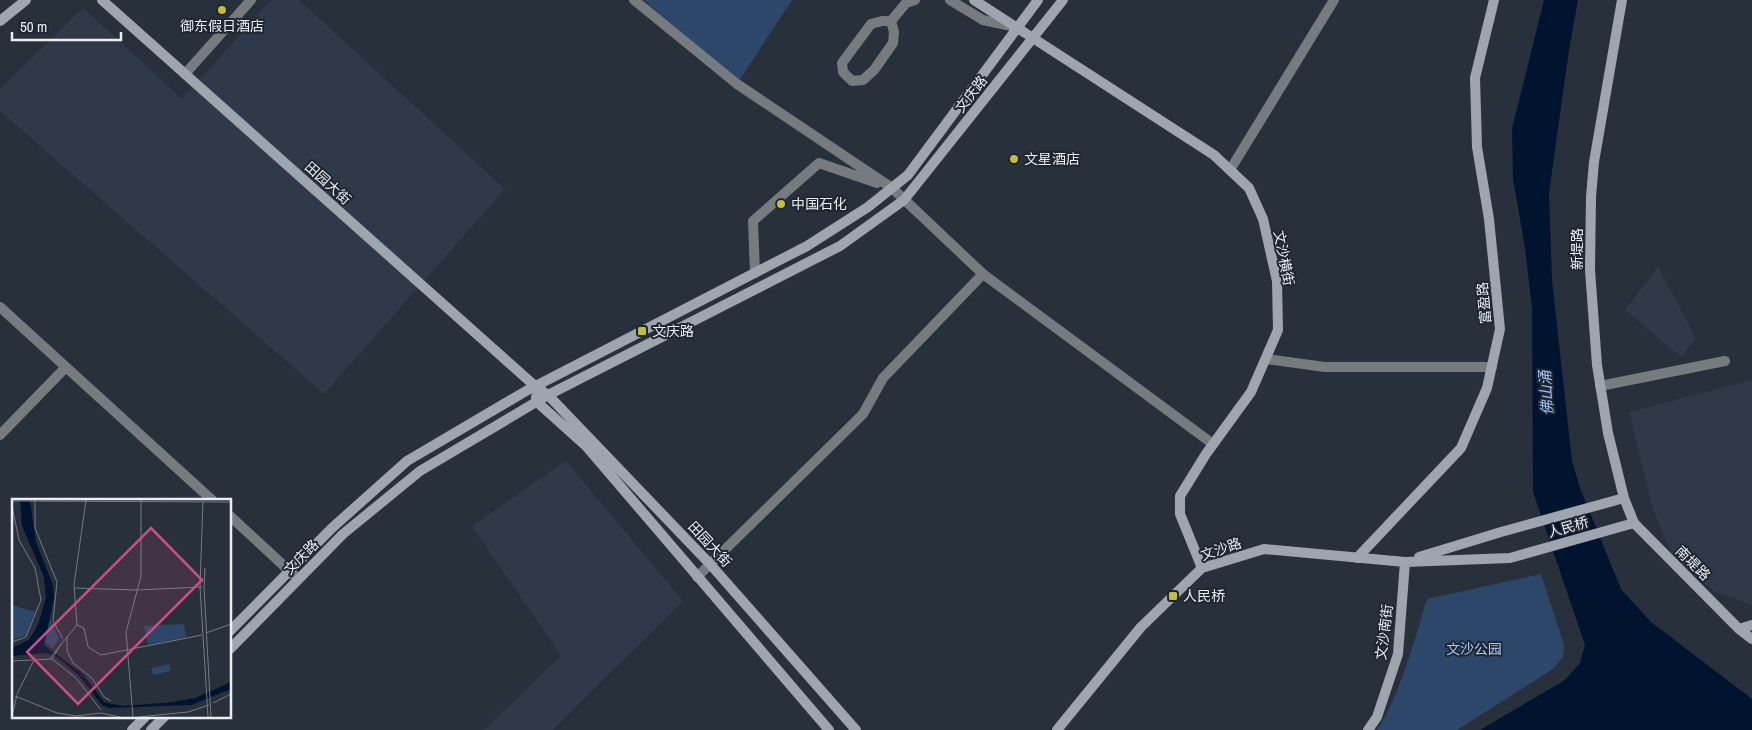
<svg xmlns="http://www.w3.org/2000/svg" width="1752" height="730" viewBox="0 0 1752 730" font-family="'Archivo Narrow','Noto Sans SC',sans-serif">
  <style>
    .built { fill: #2e3a4a }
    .green { fill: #2d476a }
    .water { fill: #001430 }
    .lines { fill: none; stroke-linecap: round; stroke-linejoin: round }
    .street { stroke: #777b80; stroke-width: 10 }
    .secondary { stroke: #9fa5ae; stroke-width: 10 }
    .poi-dot { fill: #c5bc3d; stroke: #1f2630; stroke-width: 2 }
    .labels { text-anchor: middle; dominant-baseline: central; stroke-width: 4; stroke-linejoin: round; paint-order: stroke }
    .poi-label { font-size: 14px; fill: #eaeff6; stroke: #1f2630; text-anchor: start }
    .street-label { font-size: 14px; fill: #eaeff6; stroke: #1f2630 }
    .park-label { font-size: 14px; fill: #a6ccfe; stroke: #1f2630 }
    .water-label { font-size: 15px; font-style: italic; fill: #9fc5f6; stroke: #1f2630 }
    .inset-road { fill: none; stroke: #767c86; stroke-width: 1 }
    .view { fill: #cc4e82; fill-opacity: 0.15; stroke: #cc4e82; stroke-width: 2.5 }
    .inset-edge { fill: none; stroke: #eaeff6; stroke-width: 2.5 }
  </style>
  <rect width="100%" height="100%" fill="#28303b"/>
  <path class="built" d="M271 0H299L505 189 324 394 0 111V89L83 8 182 99Z
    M1658 267 1696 338 1681 357 1625 310Z
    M1752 380V605L1715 592 1674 559 1653 510 1629 412Z
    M566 461 683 601 553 730H484L561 656 472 526Z"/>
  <path class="green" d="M644 0H792L737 84Z
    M1541 574 1564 645 1563 657 1553 669 1457 730H1377C1401 692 1414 642 1427 599Z"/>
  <path class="water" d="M1544 0H1578L1569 50 1549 193 1552 280 1572 461 1580 488 1621 589 1651 622 1752 699V730H1480L1565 680 1580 663 1585 645 1533 492 1532 308 1525 248 1513 179 1512 129Z"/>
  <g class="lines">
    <path class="street" d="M634 0 737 84 892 188 983 274 1213 444
      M950 0 983 20 1016 27
      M882 21H891L894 32 893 43 874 70 863 80 852 81 843 72 842 63 871 24Z
      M891 21 906 3 915 0
      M185 74 251 0
      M1230 170 1334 0
      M755 273 753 221 819 163 877 183
      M0 307 212 500
      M1266 359 1325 367H1492
      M1600 386 1725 361
      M0 435 66 367
      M230 516 296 577
      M697 577 863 414 883 378 983 274"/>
    <path class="secondary" d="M102 0 535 386 548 395 710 564 856 730
      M974 0 1214 155 1249 188 1263 219 1277 281 1278 330 1251 392 1206 454 1180 496V514L1202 568
      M1622 0 1594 162 1591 197 1590 270 1597 365 1608 433 1624 498 1634 523 1739 629 1752 639
      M0 21 26 0
      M536 397 537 402 586 446 829 730
      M1419 557 1501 532 1624 498
      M1357 558 1461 448 1487 388 1500 329 1489 219 1477 147 1475 78 1494 0
      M1739 629 1752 625
      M230 631 332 528 407 461 526 391 807 246 868 207 908 175 1038 0
      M230 649 343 534 420 471 548 395 840 246 904 200 1063 0
      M132 730 146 716
      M151 730 165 716
      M1057 730 1141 627 1202 568 1264 549 1405 562 1510 558 1634 523
      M1368 730 1377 717 1398 654 1405 562"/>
  </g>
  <g class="poi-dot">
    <circle cx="222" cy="10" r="5"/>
    <circle cx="1014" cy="159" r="5"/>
    <circle cx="781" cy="204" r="5"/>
    <rect x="637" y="326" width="10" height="10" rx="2.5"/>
    <rect x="1168" y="591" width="10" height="10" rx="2.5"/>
  </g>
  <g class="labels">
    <g class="poi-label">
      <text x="222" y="26" text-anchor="middle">御东假日酒店</text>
      <text x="1024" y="159">文星酒店</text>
      <text x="791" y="204">中国石化</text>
      <text x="652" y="331">文庆路</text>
      <text x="1183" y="596">人民桥</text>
    </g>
    <g class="street-label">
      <text transform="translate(971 94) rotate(-52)">文庆路</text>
      <text transform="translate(328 183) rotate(42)">田园大街</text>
      <text transform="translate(1577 249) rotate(-90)">新堤路</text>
      <text transform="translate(1284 258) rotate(79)">文沙横街</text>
      <text transform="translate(1484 303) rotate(-95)">富盈路</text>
      <text transform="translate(1568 527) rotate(-16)">人民桥</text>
      <text transform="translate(710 544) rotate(47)">田园大街</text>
      <text transform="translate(1221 549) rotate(-19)">文沙路</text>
      <text transform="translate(301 557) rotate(-45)">文庆路</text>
      <text transform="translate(1693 563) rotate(45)">南堤路</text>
      <text transform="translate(1384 632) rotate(-83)">文沙南街</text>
    </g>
    <g class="park-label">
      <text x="1474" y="649">文沙公园</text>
    </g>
    <g class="water-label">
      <text transform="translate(1546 393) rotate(-94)">佛山涌</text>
    </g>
  </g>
  <g transform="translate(12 499)">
    <rect width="219" height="219" fill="#28303b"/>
    <path d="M0 106 23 113 14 136 0 141ZM38 120 47 139 41 149 33 143ZM172 125 174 138 136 146 132 127ZM157 165 159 172 141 176 139 169Z" fill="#2d476a"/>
    <path d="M8 1H18L24 43 41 86 42 99 32 146 71 175 92 203 111 207 161 203 183 199 219 183V190L179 206 97 209 90 206 67 177 46 159 34 154 0 157V149L17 141 26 126 34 99 32 78 10 27Z" fill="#001430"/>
    <path class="inset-road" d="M23 1V29L45 83 41 122 51 140M0 2 219 3M191 2 188 88 196 218M0 7 7 41 23 69 29 101 14 138 0 143M193 69 192 88 199 218M62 89 124 91 190 88M65 126 72 129 76 148 89 156 190 136M194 134 219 125M55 138V152L61 164 80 179 92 198 99 202M38 159 65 126 62 86 74 1M40 160 49 145M0 162 40 160 64 179 89 211M5 195 23 159M3 197 45 214 64 217 89 214 108 218M201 204 219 195M0 217 5 196M121 218 114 133 129 77V1M126 218 176 213 197 206"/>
    <path class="view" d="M139 29 190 81 66 205 15 153Z"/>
    <rect width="219" height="219" class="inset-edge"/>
  </g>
  <path d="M12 32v8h109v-8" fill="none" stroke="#eaeff6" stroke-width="2.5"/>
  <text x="20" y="32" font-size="15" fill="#eaeff6" stroke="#1f2630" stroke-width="4" paint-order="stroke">50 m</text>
</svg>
